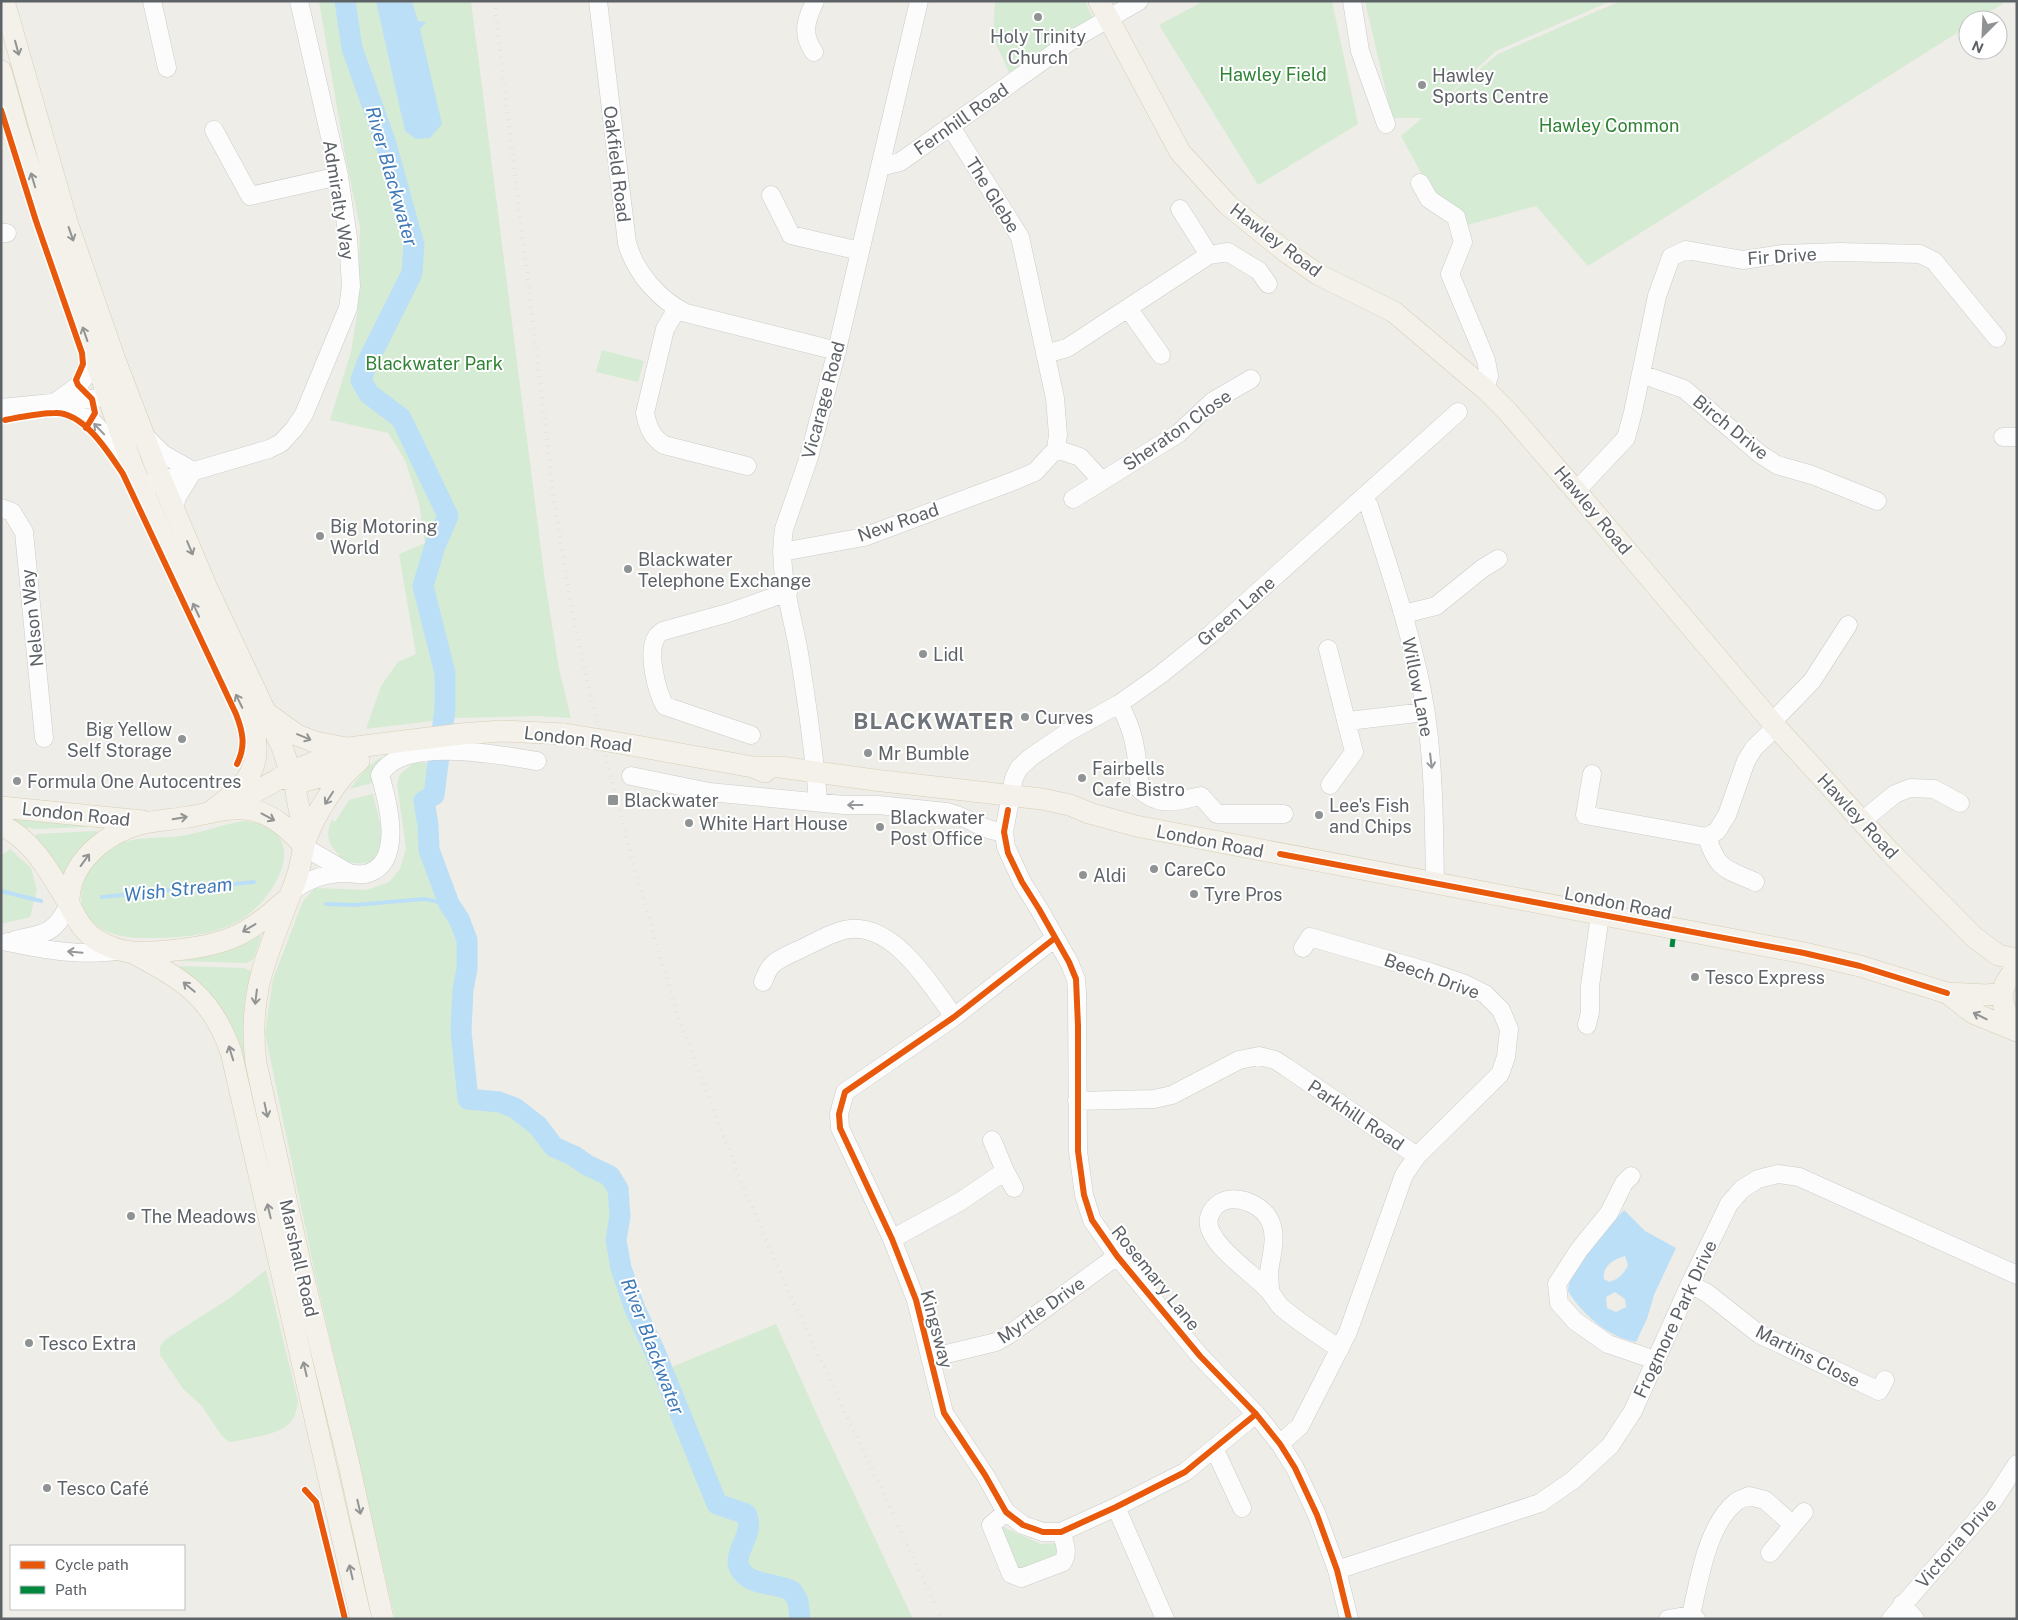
<svg xmlns="http://www.w3.org/2000/svg" width="2018" height="1620" viewBox="0 0 2018 1620" font-family="'Public Sans',sans-serif">
  <style>
    .green { fill: #d6ebd3 }
    .water { fill: #bcdff8; fill-rule: evenodd }
    .lines { fill: none; stroke-linecap: round; stroke-linejoin: round }
    .stream { stroke: #bcdff8; stroke-width: 4 }
    .river { stroke: #bcdff8; stroke-width: 21 }
    .minor-casing { stroke: #cbcbca; stroke-width: 19 }
    .major-casing { stroke: #d7ceb5; stroke-width: 22 }
    .minor { stroke: #fcfcfc; stroke-width: 18 }
    .major { stroke: #f3f1e9; stroke-width: 21 }
    .rail { stroke: #e3e4e3; stroke-width: 4; stroke-dasharray: 1 6; stroke-linecap: butt }
    .major-bridge-casing { stroke: #d7ceb5; stroke-width: 22; stroke-linecap: butt }
    .major-bridge { stroke: #f3f1e9; stroke-width: 21 }
    .quiet { stroke: #00873e; stroke-width: 5; stroke-dasharray: 10 5; stroke-linecap: butt }
    .cycleway-casing { stroke: #fff; stroke-width: 9 }
    .cycleway { stroke: #e8590c; stroke-width: 6 }
    .oneway { stroke: #929494 }
    .oneway2 { stroke: #95989b }
    .poi-dot { fill: #909394; stroke: #fff; stroke-width: 2 }
    .labels { text-anchor: middle; dominant-baseline: central; stroke-width: 4; stroke-linejoin: round; paint-order: stroke }
    .poi-label { font-size: 18px; fill: #5d6267; stroke: #fff; text-anchor: start }
    .park-label { font-size: 18px; fill: #308334; stroke: #fff }
    .street-label { font-size: 18px; fill: #5d6267; stroke: #fff }
    .water-label { font-size: 19px; font-style: italic; fill: #3e79b8; stroke: #fff }
    .district-label { font-size: 22px; font-weight: bold; letter-spacing: 1px; fill: #6e7479; stroke: #fff }
  </style>
  <rect width="100%" height="100%" fill="#eeede8"/>
  <path class="green" d="M319 1H471L545 581 559 669 571 718 537 716 456 718 366 729 381 686 398 662 416 654 399 554 425 543 419 503 405 460 388 433 330 420 351 352 358 308 360 227 346 160Z
    M995 1H1085L1094 21 1012 79 993 37Z
    M1204 1H1332L1358 124 1258 185 1159 25Z
    M1365 1H1611L1496 51 1438 104 1498 54 1621 1H2007L1977 20H1968V26L1588 266 1536 206 1467 225 1433 195 1401 136 1422 118H1392Z
    M602 350 644 361 638 382 596 372Z
    M386 756 372 774V783L350 789C361 775 368 762 386 756Z
    M415 762 432 763 429 785 417 800 423 851 443 905 453 923 461 942V969L457 991 456 1039 463 1104 497 1110 514 1117 536 1134 550 1153 605 1183 611 1192 613 1216 608 1239 616 1273 627 1309 649 1357 655 1374 776 1324 823 1428 913 1619H395L314 1269 265 1033 273 979 303 901 315 888 367 890 389 882 400 869 406 848 397 784 400 774Z
    M373 794C376 808 381 823 382 837 383 868 357 867 336 858L339 855C328 845 325 833 332 820L335 822 349 800Z
    M13 816 86 826V827L35 829 28 827 26 829 9 820Z
    M242 821C251 821 259 823 267 827 308 849 266 906 239 921 211 937 175 938 143 938 121 938 94 932 84 911 73 885 97 850 123 842 143 836 166 839 187 835 205 831 223 825 242 821Z
    M96 831 99 835 64 877 55 860 35 837 37 834Z
    M10 849 31 868 37 890 30 917 1 924V856Z
    M259 935 261 937 253 960 246 963 181 961 182 959Z
    M181 966 244 968 251 971 245 1027 289 1257 236 1037C224 1007 204 989 180 968Z
    M266 1270 298 1401C295 1426 284 1430 261 1436 250 1438 240 1441 229 1442L222 1436 201 1405 184 1390 160 1355V1346L166 1339 230 1298Z
    M1001 1526 1041 1544 1055 1543 1061 1558 1014 1571Z"/>
  <path class="water" d="M376 1H412L418 21 426 22 420 29 442 124 430 138 416 139 405 131Z
    M1624 1210 1645 1231 1676 1248 1654 1295 1647 1319 1636 1342C1608 1337 1583 1315 1568 1291L1570 1276 1600 1237ZM1625 1256 1628 1265C1624 1274 1619 1279 1609 1282L1604 1279C1602 1266 1614 1259 1625 1256ZM1615 1292 1625 1299 1626 1307 1616 1312 1607 1308 1606 1297Z"/>
  <g class="lines">
    <path class="stream" d="M1 891 41 901
      M102 897 254 882
      M326 904 355 905 424 899 449 904"/>
    <path class="river" d="M345 1 352 48 386 144 414 245 412 273 367 363 361 380 369 394 401 418 448 516 435 546 423 586 445 673V709L434 795 424 801 428 825 429 850 449 904 459 919 467 940V969L463 989 461 1031 468 1099 499 1102 515 1108 538 1126 554 1147 574 1156 587 1165 610 1176 618 1189 620 1216 616 1240 621 1268 635 1309 655 1352 717 1504 746 1514C758 1536 724 1557 745 1575 757 1586 778 1583 792 1591L798 1601 800 1619"/>
    <g class="minor-casing">
      <path id="minor" d="M152 1 167 68
        M598 1 627 243C635 272 659 300 686 313L837 351
        M1352 1 1360 51 1386 124
        M814 52C801 34 806 20 815 1
        M214 130 250 196 339 176
        M880 167 900 162 1075 38 1139 1
        M1420 183 1429 199 1456 217 1463 242 1450 274 1486 360 1489 376 1485 389
        M771 195 791 235 860 251
        M1 233H7
        M1209 255 1228 252 1259 271 1268 284
        M1128 308 1209 255 1180 209
        M677 309 665 329 645 413C648 428 652 437 664 445L747 466
        M1045 354 1067 348 1128 308 1161 355
        M1641 374 1684 389 1760 454 1777 465 1812 475 1877 501
        M55 402C77 387 86 384 92 356
        M55 404 91 420 130 462
        M1 408 92 399 107 396
        M146 437 163 454 193 471
        M2003 437H2017
        M1056 449 1080 457 1102 481 1179 433 1213 401 1251 379
        M150 484 269 449 281 443 294 429 304 414 348 308 351 286 348 238 339 176 299 1
        M1576 491 1626 438 1633 412 1657 296 1671 257 1686 250 1743 260 1782 254 1840 252 1920 254 1934 261 1997 338
        M1363 498 1369 506C1391 574 1415 643 1426 714 1434 771 1434 827 1435 884
        M1073 499 1102 481
        M1 508 12 512 24 532 44 738
        M174 509 177 497 193 471
        M782 552 864 537 1011 482 1035 472 1056 449 1058 435 1055 398 1020 237 951 127
        M1404 614 1436 606 1483 568 1498 559
        M1328 649 1354 752 1330 785
        M1119 704C1136 733 1137 758 1140 790 1162 808 1175 801 1201 796L1217 814H1284
        M1348 721 1425 712
        M1772 722 1812 681 1848 625
        M751 735 665 706C657 692 646 651 657 636 659 634 661 632 663 631L728 613 788 592
        M1592 774 1585 815 1707 837 1717 831 1727 815 1746 761 1754 748 1776 727
        M631 776 709 792 844 805H878L947 812C967 816 984 832 1004 832
        M818 801C814 751 807 703 799 653 792 613 777 570 784 529L809 457 835 358 919 1
        M1862 821 1895 794 1910 788 1934 789 1960 803
        M1707 837C1718 871 1725 868 1755 882
        M304 847 349 873
        M292 891C309 879 325 873 346 873 352 873 358 875 365 874 405 865 388 802 380 775 402 735 499 755 537 761
        M1055 938 954 1017 845 1092 839 1114 840 1128 892 1239 916 1300 944 1413 985 1475 1006 1512 1023 1525 1043 1532H1061L1116 1507 1185 1472 1256 1414
        M15 940C46 933 53 935 69 905
        M7 942C46 950 84 957 123 950
        M1303 948 1310 937 1430 972 1465 984 1485 994 1501 1010 1509 1029 1506 1057 1500 1074 1417 1156
        M763 982C765 977 768 969 772 965 778 958 800 950 809 945 821 939 837 930 851 929 895 925 932 986 954 1017
        M1587 1025 1590 1012V986L1600 915
        M1077 1101 1154 1099 1172 1095 1239 1060 1259 1056 1275 1060 1286 1067 1417 1156 1404 1175 1348 1332 1300 1426 1280 1444
        M1005 1171 1014 1188
        M1631 1176 1624 1183 1609 1213 1579 1250 1557 1284 1559 1303 1575 1321 1608 1344 1655 1360
        M892 1239 961 1201 1005 1171 992 1140
        M1690 1284 1707 1293 1759 1334 1879 1391 1885 1380
        M1270 1291C1270 1285 1269 1278 1269 1272 1271 1256 1277 1239 1271 1223 1262 1199 1218 1187 1209 1218 1203 1242 1257 1276 1270 1292 1274 1297 1277 1303 1281 1307 1300 1323 1320 1336 1340 1349
        M930 1358 996 1342 1010 1334 1117 1256
        M1214 1448 1242 1508
        M1116 1507 1165 1619
        M1006 1512 991 1525 1011 1574 1021 1578 1063 1562C1069 1551 1064 1542 1061 1532
        M1793 1525 1804 1512
        M1337 1570 1540 1503 1573 1480 1610 1446 1633 1411 1690 1284 1729 1204 1742 1189 1758 1179 1778 1174 1799 1177 2017 1275
        M1902 1604 1915 1619
        M1691 1615C1699 1581 1707 1525 1736 1502 1739 1499 1745 1498 1749 1496L1765 1500 1793 1525 1770 1553
        M1349 1619 1337 1570 1317 1515 1295 1468 1280 1444 1256 1414 1200 1356 1117 1256 1092 1220 1084 1195 1078 1151 1077 992 1076 979 1069 962 1039 909 1022 882 1006 847 1004 832 1014 778 1019 768 1031 757 1068 732 1119 704 1160 675 1211 634 1458 412
        M1668 1619 1691 1615 1696 1619
        M1891 1619 1993 1501 2017 1464"/>
    </g>
    <g class="major-casing">
      <path id="major" d="M4 1 67 222 115 360 154 462 207 588 282 747 294 782 305 839
        M1099 1 1180 152 1228 205 1286 252 1319 275 1394 312 1485 389 1508 412 1576 491 1776 727 1890 852 1974 937 1998 955 2017 959
        M1 71 18 132 54 243 132 465 173 561 255 737C262 776 236 792 209 813
        M268 714 297 735 315 742 346 748
        M631 745 753 767 765 772
        M359 761C338 777 315 814 306 839 303 846 303 854 301 861 299 871 296 881 292 890 268 954 247 991 256 1063L302 1271 348 1460 383 1619
        M753 767H780L874 780 1042 799 1070 805 1089 813 1136 826 1167 832 1804 953 1860 966 1947 993 1987 995 2002 993
        M281 777C311 789 326 771 355 762
        M232 805 291 772 348 748 461 734 501 731 565 734
        M1 807 143 821
        M1 825C34 840 51 875 69 904 74 913 78 923 85 930 95 942 117 951 132 952 157 953 199 949 223 941 247 934 268 916 286 900
        M69 905C67 861 110 829 150 822 162 820 175 819 188 817 210 813 234 805 256 811 274 816 293 832 304 847
        M131 952C182 979 211 995 231 1052L361 1619
        M2017 969C1997 986 1999 1009 2017 1027
        M1947 993 1973 1013 2017 1031"/>
    </g>
    <use href="#minor" class="minor"/>
    <use href="#major" class="major"/>
    <path class="rail" d="M494 1 555 507 573 615 591 698 635 870 678 1016 743 1187 796 1308 942 1619"/>
    <g class="major-bridge-casing">
      <path id="major-bridge" d="M565 734 631 745"/>
    </g>
    <use href="#major-bridge" class="major-bridge"/>
    <path class="quiet" d="M1672 947 1673 939"/>
    <g class="cycleway-casing">
      <path id="cycleway" d="M1 110 36 221 82 353 83 364 76 380 78 385 92 399 95 413 86 428
        M5 420C21 417 39 413 55 413 84 412 109 453 123 474L236 714C243 732 246 746 237 764
        M1008 810 1004 832 1008 853 1022 882 1039 909 1069 962 1076 979 1078 1026V1151L1084 1195 1092 1220 1117 1256 1200 1356 1256 1414 1280 1444 1295 1468 1317 1515 1337 1570 1349 1619
        M1280 854 1804 953 1860 966 1947 993
        M1055 938 954 1017 845 1092 839 1114 840 1128 892 1239 916 1300 944 1413 985 1475 1006 1512 1023 1525 1043 1532H1061L1116 1507 1185 1472 1256 1414
        M305 1490 316 1502 345 1619"/>
    </g>
    <use href="#cycleway" class="cycleway"/>
  </g>
  <defs><path id="oneway-shaft" d="M-6 0H5M1.5-3L5.5 0L1.5 3" fill="none" stroke-width="1.6" stroke-linecap="round" stroke-linejoin="round" transform="scale(1.25)"/></defs>
  <g class="oneway">
    <use href="#oneway-shaft" transform="translate(17 48) rotate(75)"/>
    <use href="#oneway-shaft" transform="translate(33 180) rotate(-107)"/>
    <use href="#oneway-shaft" transform="translate(71 234) rotate(71)"/>
    <use href="#oneway-shaft" transform="translate(85 334) rotate(-109)"/>
    <use href="#oneway-shaft" transform="translate(190 548) rotate(67)"/>
    <use href="#oneway-shaft" transform="translate(196 610) rotate(-115)"/>
    <use href="#oneway-shaft" transform="translate(239 701) rotate(-116)"/>
    <use href="#oneway-shaft" transform="translate(304 737) rotate(23)"/>
    <use href="#oneway-shaft" transform="translate(329 798) rotate(123)"/>
    <use href="#oneway-shaft" transform="translate(268 817) rotate(28)"/>
    <use href="#oneway-shaft" transform="translate(180 818) rotate(-9)"/>
    <use href="#oneway-shaft" transform="translate(85 860) rotate(-54)"/>
    <use href="#oneway-shaft" transform="translate(249 928) rotate(149)"/>
    <use href="#oneway-shaft" transform="translate(189 987) rotate(-140)"/>
    <use href="#oneway-shaft" transform="translate(256 997) rotate(97)"/>
    <use href="#oneway-shaft" transform="translate(1980 1016) rotate(-154)"/>
    <use href="#oneway-shaft" transform="translate(231 1053) rotate(-107)"/>
    <use href="#oneway-shaft" transform="translate(266 1110) rotate(78)"/>
    <use href="#oneway-shaft" transform="translate(269 1211) rotate(-103)"/>
    <use href="#oneway-shaft" transform="translate(305 1369) rotate(-103)"/>
    <use href="#oneway-shaft" transform="translate(359 1507) rotate(77)"/>
    <use href="#oneway-shaft" transform="translate(351 1572) rotate(-103)"/>
  </g>
  <g class="oneway2">
    <use href="#oneway-shaft" transform="translate(99 429) rotate(-134)"/>
    <use href="#oneway-shaft" transform="translate(1431 761) rotate(83)"/>
    <use href="#oneway-shaft" transform="translate(855 805) rotate(180)"/>
    <use href="#oneway-shaft" transform="translate(75 952) rotate(-175)"/>
  </g>
  <g class="poi-dot">
    <circle cx="1038" cy="17" r="5"/>
    <circle cx="1422" cy="85" r="5"/>
    <circle cx="320" cy="536" r="5"/>
    <circle cx="628" cy="569" r="5"/>
    <circle cx="923" cy="654" r="5"/>
    <circle cx="1025" cy="717" r="5"/>
    <circle cx="182" cy="739" r="5"/>
    <circle cx="868" cy="753" r="5"/>
    <circle cx="1082" cy="778" r="5"/>
    <circle cx="17" cy="781" r="5"/>
    <rect x="607" y="794" width="12" height="12" rx="2.5"/>
    <circle cx="1319" cy="815" r="5"/>
    <circle cx="689" cy="823" r="5"/>
    <circle cx="880" cy="827" r="5"/>
    <circle cx="1154" cy="869" r="5"/>
    <circle cx="1083" cy="875" r="5"/>
    <circle cx="1194" cy="894" r="5"/>
    <circle cx="1695" cy="977" r="5"/>
    <circle cx="131" cy="1216" r="5"/>
    <circle cx="29" cy="1343" r="5"/>
    <circle cx="47" cy="1488" r="5"/>
  </g>
  <g class="labels">
    <g class="poi-label">
      <text x="1038" y="36" text-anchor="middle">Holy Trinity<tspan x="1038" dy="21">Church</tspan></text>
      <text x="1432" y="75">Hawley<tspan x="1432" dy="21">Sports Centre</tspan></text>
      <text x="330" y="526">Big Motoring<tspan x="330" dy="21">World</tspan></text>
      <text x="638" y="559">Blackwater<tspan x="638" dy="21">Telephone Exchange</tspan></text>
      <text x="933" y="654">Lidl</text>
      <text x="1035" y="717">Curves</text>
      <text x="172" y="729" text-anchor="end">Big Yellow<tspan x="172" dy="21">Self Storage</tspan></text>
      <text x="878" y="753">Mr Bumble</text>
      <text x="1092" y="768">Fairbells<tspan x="1092" dy="21">Cafe Bistro</tspan></text>
      <text x="27" y="781">Formula One Autocentres</text>
      <text x="624" y="800">Blackwater</text>
      <text x="1329" y="805">Lee's Fish<tspan x="1329" dy="21">and Chips</tspan></text>
      <text x="890" y="817">Blackwater<tspan x="890" dy="21">Post Office</tspan></text>
      <text x="699" y="823">White Hart House</text>
      <text x="1164" y="869">CareCo</text>
      <text x="1093" y="875">Aldi</text>
      <text x="1204" y="894">Tyre Pros</text>
      <text x="1705" y="977">Tesco Express</text>
      <text x="141" y="1216">The Meadows</text>
      <text x="39" y="1343">Tesco Extra</text>
      <text x="57" y="1488">Tesco Café</text>
    </g>
    <g class="park-label">
      <text x="1273" y="74">Hawley Field</text>
      <text x="1609" y="125">Hawley Common</text>
      <text x="434" y="363">Blackwater Park</text>
    </g>
    <g class="street-label">
      <text transform="translate(961 119) rotate(-35)">Fernhill Road</text>
      <text transform="translate(617 164) rotate(83)">Oakfield Road</text>
      <text transform="translate(993 195) rotate(58)">The Glebe</text>
      <text transform="translate(339 200) rotate(81)">Admiralty Way</text>
      <text transform="translate(1276 240) rotate(37)">Hawley Road</text>
      <text transform="translate(1782 256) rotate(-4)">Fir Drive</text>
      <text transform="translate(823 400) rotate(-75)">Vicarage Road</text>
      <text transform="translate(1731 427) rotate(39)">Birch Drive</text>
      <text transform="translate(1177 430) rotate(-35)">Sheraton Close</text>
      <text transform="translate(1593 510) rotate(50)">Hawley Road</text>
      <text transform="translate(898 522) rotate(-19)">New Road</text>
      <text transform="translate(1236 611) rotate(-41)">Green Lane</text>
      <text transform="translate(32 618) rotate(-96)">Nelson Way</text>
      <text transform="translate(1418 687) rotate(79)">Willow Lane</text>
      <text transform="translate(578 739) rotate(7)">London Road</text>
      <text transform="translate(76 814) rotate(6)">London Road</text>
      <text transform="translate(1858 816) rotate(47)">Hawley Road</text>
      <text transform="translate(1210 841) rotate(11)">London Road</text>
      <text transform="translate(1618 903) rotate(11)">London Road</text>
      <text transform="translate(1432 976) rotate(20)">Beech Drive</text>
      <text transform="translate(1356 1115) rotate(34)">Parkhill Road</text>
      <text transform="translate(299 1258) rotate(77)">Marshall Road</text>
      <text transform="translate(1156 1278) rotate(51)">Rosemary Lane</text>
      <text transform="translate(1041 1310) rotate(-35)">Myrtle Drive</text>
      <text transform="translate(1675 1319) rotate(-65)">Frogmore Park Drive</text>
      <text transform="translate(937 1329) rotate(75)">Kingsway</text>
      <text transform="translate(1808 1356) rotate(27)">Martins Close</text>
      <text transform="translate(1956 1543) rotate(-49)">Victoria Drive</text>
    </g>
    <g class="water-label">
      <text transform="translate(392 176) rotate(74)">River Blackwater</text>
      <text transform="translate(178 889) rotate(-6)">Wish Stream</text>
      <text transform="translate(653 1346) rotate(69)">River Blackwater</text>
    </g>
    <g class="district-label">
      <text x="934" y="721">BLACKWATER</text>
    </g>
  </g>
  <rect width="2018" height="1620" fill="none" stroke="#5d6267" stroke-width="5"/>
  <rect x="10" y="1545" width="175" height="65" fill="#ffffff" stroke="#bec0c2"/>
  <rect x="20" y="1561" width="25" height="8" fill="#e8590c" stroke="#bec0c2"/>
  <text x="55" y="1570" font-size="15" fill="#5d6267">Cycle path</text>
  <rect x="20" y="1586" width="25" height="8" fill="#00873e" stroke="#bec0c2"/>
  <text x="55" y="1595" font-size="15" fill="#5d6267">Path</text>
  <g transform="translate(1983 35) rotate(204)"><circle r="24" fill="#ffffff" stroke="#bec0c2"/>
  <path d="M0-4L9 19L0 12L-9 19Z" fill="#909394"/>
  <text y="-8" font-size="14" font-weight="bold" text-anchor="middle" fill="#5d6267">N</text>
  </g>
</svg>
